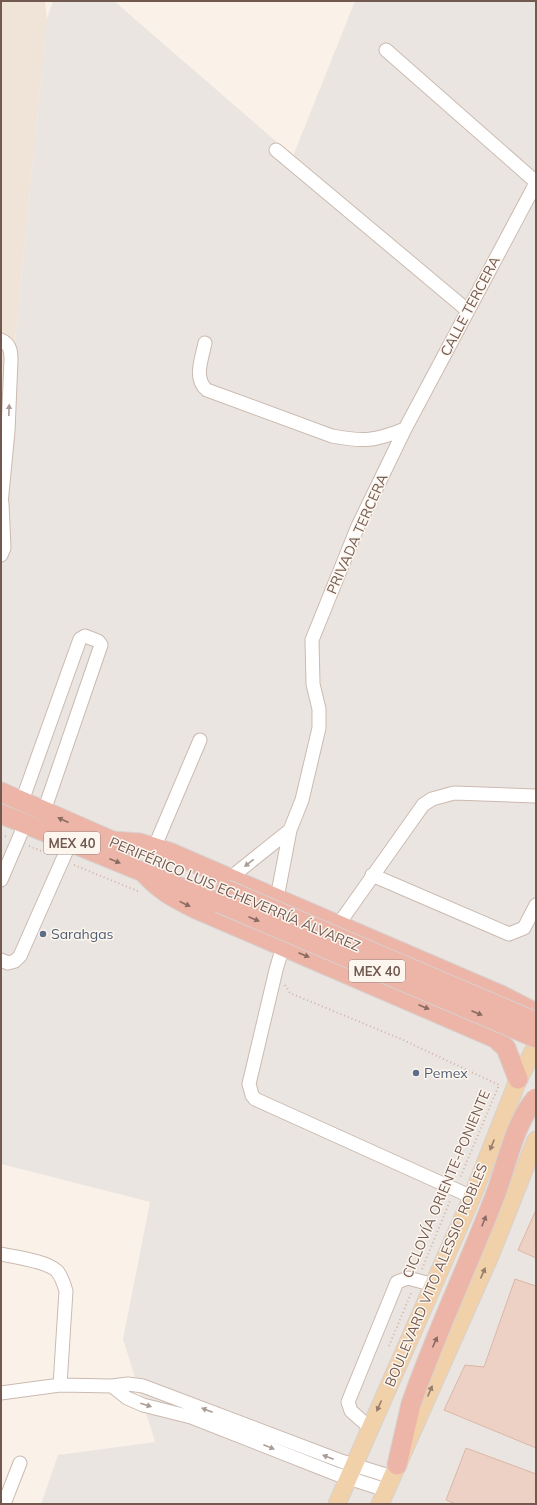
<svg xmlns="http://www.w3.org/2000/svg" width="537" height="1505" viewBox="0 0 537 1505" font-family="Mulish,sans-serif">
  <style>
    .residential { fill: #f0e4d8 }
    .industrial { fill: #ebe5e1 }
    .building { fill: #ecd1c4; stroke: #dcb7a6 }
    .lines { fill: none; stroke-linecap: round; stroke-linejoin: round }
    .minor-casing { stroke: #cbbab0; stroke-width: 15 }
    .major-casing { stroke: #d7d1ce; stroke-width: 19 }
    .highway-casing { stroke: #d7d1ce; stroke-width: 21 }
    .path { stroke: #d1b4a7; stroke-width: 2; stroke-dasharray: 1 3; stroke-linecap: butt }
    .minor { stroke: #fff; stroke-width: 13 }
    .major { stroke: #f0d1aa; stroke-width: 17 }
    .highway { stroke: #ecb5a8; stroke-width: 19 }
    .highway-bridge-casing { stroke: #d7d1ce; stroke-width: 21; stroke-linecap: butt }
    .highway-bridge { stroke: #ecb5a8; stroke-width: 19 }
    .oneway { fill: #aa9b96 }
    .oneway2 { fill: #8a6b62 }
    .oneway3 { fill: #977d6b }
    .service-dot { fill: #5c6f8a; stroke: #fdf6ef; stroke-width: 1.5 }
    .labels { text-anchor: middle; dominant-baseline: central; stroke-width: 3; stroke-linejoin: round; paint-order: stroke }
    .shield { fill: #fdf6ef; stroke: #9b8880; stroke-width: 1 }
    .shield-label { font-size: 13px; font-weight: bold; fill: #715950 }
    .street-label { font-size: 14px; fill: #715950; stroke: #fdf6ef }
    .service-label { font-size: 14px; fill: #4e5e75; stroke: #fdf6ef; text-anchor: start }
  </style>
  <rect width="100%" height="100%" fill="#faf2e9"/>
  <path class="residential" d="M1 1H45L47 19 1 482Z"/>
  <path class="industrial" d="M53 1H114L293 156 355 1H536V1504H41L58 1455 155 1442 123 1339 150 1202 1 1164V482L47 19Z"/>
  <path class="building" d="M536 1210V1258L518 1250Z
    M515 1279 536 1286V1448L444 1410 465 1365 484 1367Z
    M466 1448 536 1474V1504H456L446 1500Z"/>
  <g class="lines">
    <g class="minor-casing">
      <path id="minor" d="M386 50 536 182
        M276 150 467 310
        M1 340C10 344 11 351 11 360L8 431 1 504
        M205 343C202 358 193 379 207 390L332 436C364 442 375 441 405 429
        M1 555 4 548 2 503
        M22 801 80 639 85 636 98 641 101 645 44 811
        M155 846 200 740
        M372 875 509 934 524 928 536 905
        M230 878 290 830
        M1 880 25 824
        M277 898 290 830 302 800 319 728V709L313 684 312 640 358 526 405 429 536 183
        M338 925 423 805 432 799 454 793 536 796
        M283 946 276 970 249 1084 252 1095 255 1099 472 1197
        M1 960 8 963 15 961 20 956 70 843
        M1 1254C15 1257 47 1261 57 1271 62 1277 64 1284 66 1291L60 1385 1 1393
        M60 1385 112 1386 128 1384 143 1386 341 1461 392 1477
        M112 1386 127 1398 143 1405 191 1417 336 1474 386 1490
        M369 1427 351 1411 348 1402 397 1282 408 1278 434 1285
        M4 1504 20 1463"/>
    </g>
    <g class="major-casing">
      <path id="major" d="M337 1504 472 1197 518 1080 536 1046
        M380 1504 490 1256 536 1140"/>
    </g>
    <g class="highway-casing">
      <path id="highway" d="M1 792 124 846
        M1 814 219 903
        M112 841 140 843 169 852 503 996 536 1013
        M143 872C160 891 174 898 196 909L495 1038 506 1048 518 1079
        M397 1465 411 1404"/>
    </g>
    <path class="path" d="M1 835 7 837
      M29 846 51 855
      M74 865 140 892
      M285 985 290 993 401 1039 499 1085 460 1178
      M422 1269 450 1201
      M389 1346 412 1291"/>
    <use href="#minor" class="minor"/>
    <use href="#major" class="major"/>
    <use href="#highway" class="highway"/>
    <g class="highway-bridge-casing">
      <path id="highway-bridge" d="M225 889 536 1022
        M219 903 536 1038
        M411 1404C436 1332 469 1264 496 1193 507 1163 515 1122 536 1098"/>
    </g>
    <use href="#highway-bridge" class="highway-bridge"/>
  </g>
  <defs><path id="oneway-solid" d="M-6-.8H1V-3.2L6.5 0L1 3.2V.8H-6Z"/></defs>
  <g class="oneway">
    <use href="#oneway-solid" transform="translate(9 410) rotate(-88)"/>
    <use href="#oneway-solid" transform="translate(249 863) rotate(142)"/>
    <use href="#oneway-solid" transform="translate(146 1405) rotate(18)"/>
    <use href="#oneway-solid" transform="translate(207 1410) rotate(-159)"/>
    <use href="#oneway-solid" transform="translate(269 1447) rotate(22)"/>
    <use href="#oneway-solid" transform="translate(328 1457) rotate(-159)"/>
  </g>
  <g class="oneway2">
    <use href="#oneway-solid" transform="translate(63 820) rotate(-156)"/>
    <use href="#oneway-solid" transform="translate(115 861) rotate(22)"/>
    <use href="#oneway-solid" transform="translate(185 904) rotate(26)"/>
    <use href="#oneway-solid" transform="translate(254 919) rotate(23)"/>
    <use href="#oneway-solid" transform="translate(304 955) rotate(23)"/>
    <use href="#oneway-solid" transform="translate(424 1007) rotate(23)"/>
    <use href="#oneway-solid" transform="translate(477 1013) rotate(23)"/>
    <use href="#oneway-solid" transform="translate(484 1221) rotate(-68)"/>
    <use href="#oneway-solid" transform="translate(435 1342) rotate(-66)"/>
  </g>
  <g class="oneway3">
    <use href="#oneway-solid" transform="translate(492 1145) rotate(112)"/>
    <use href="#oneway-solid" transform="translate(483 1273) rotate(-66)"/>
    <use href="#oneway-solid" transform="translate(430 1391) rotate(-67)"/>
    <use href="#oneway-solid" transform="translate(379 1406) rotate(114)"/>
  </g>
  <g class="service-dot">
    <circle cx="43" cy="934" r="4"/>
    <circle cx="416" cy="1073" r="4"/>
  </g>
  <g class="labels">
    <g class="shield">
      <rect x="44" y="832" width="56" height="22" rx="3"/>
      <rect x="349" y="960" width="56" height="22" rx="3"/>
    </g>
    <g class="shield-label">
      <text x="72" y="843">MEX 40</text>
      <text x="377" y="971">MEX 40</text>
    </g>
    <g class="street-label">
      <text transform="translate(470 306) rotate(-62)">CALLE TERCERA</text>
      <text transform="translate(357 534) rotate(-66)">PRIVADA TERCERA</text>
      <text transform="translate(235 894) rotate(23)">PERIFÉRICO LUIS ECHEVERRÍA ÁLVAREZ</text>
      <text transform="translate(446 1184) rotate(-67)">CICLOVÍA ORIENTE-PONIENTE</text>
      <text transform="translate(436 1275) rotate(-67)">BOULEVARD VITO ALESSIO ROBLES</text>
    </g>
    <g class="service-label">
      <text x="51" y="934">Sarahgas</text>
      <text x="424" y="1073">Pemex</text>
    </g>
  </g>
  <rect width="537" height="1505" fill="none" stroke="#715950" stroke-width="4"/>
</svg>
